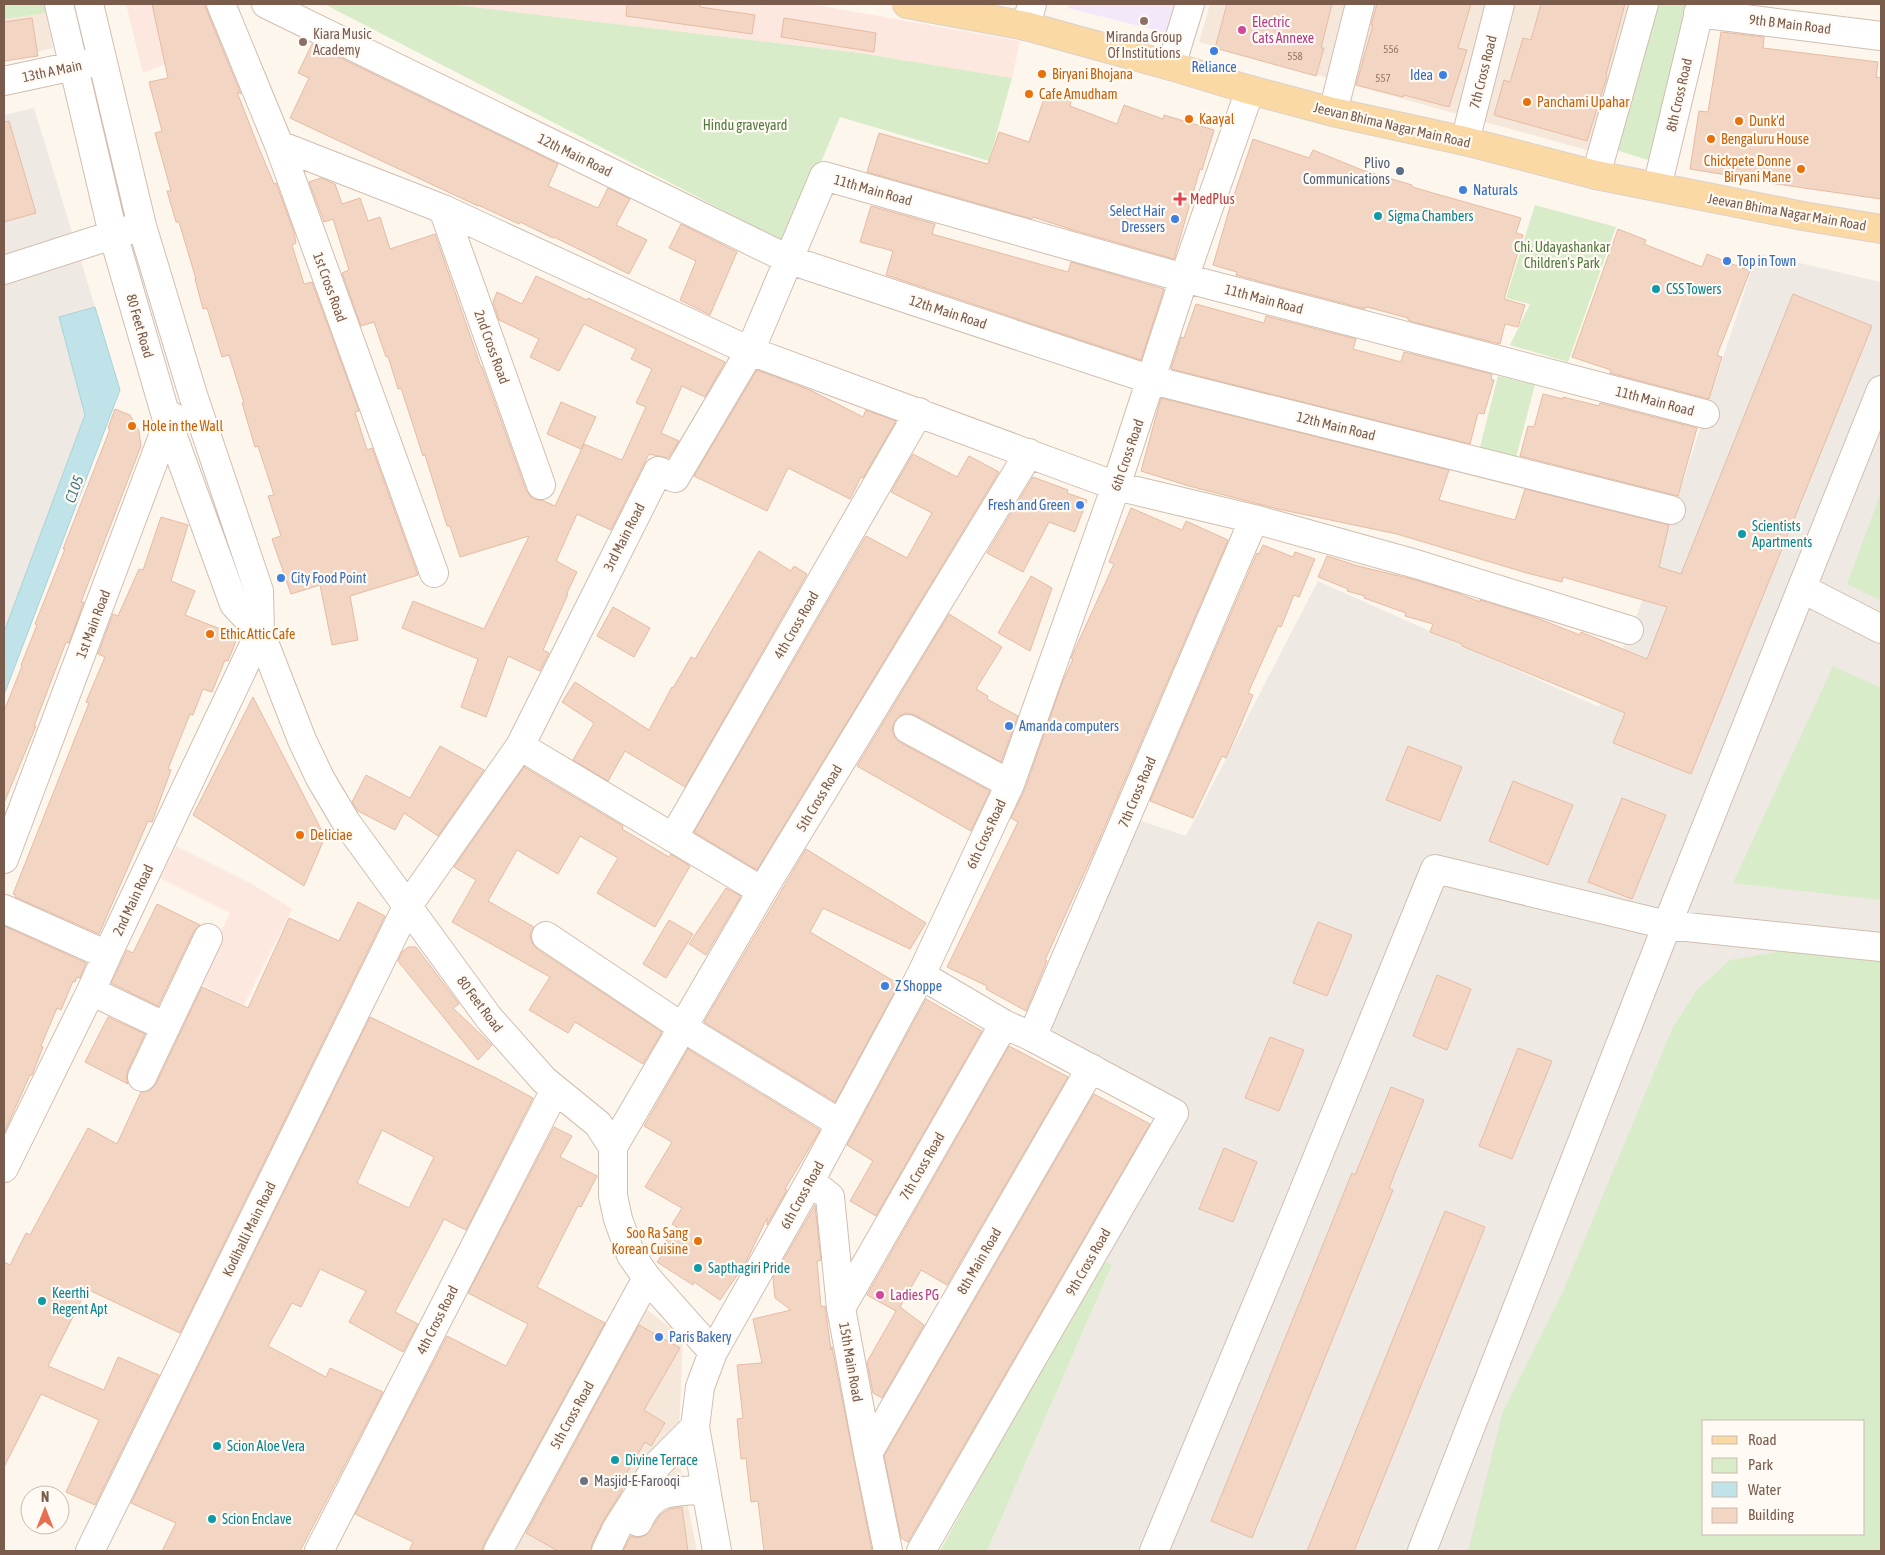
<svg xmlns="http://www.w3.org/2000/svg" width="1885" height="1555" viewBox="0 0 1885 1555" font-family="'Asap Condensed',sans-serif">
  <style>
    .residential { fill: #f5e8da }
    .commercial { fill: #fde8e0 }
    .industrial { fill: #efe9e4; fill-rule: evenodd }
    .education { fill: #f3e8fa }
    .green { fill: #d8ecc9; fill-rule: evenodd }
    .water { fill: #bfe3e8; stroke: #a5d3da }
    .building { fill: #f3d5c3; stroke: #e6bba3; fill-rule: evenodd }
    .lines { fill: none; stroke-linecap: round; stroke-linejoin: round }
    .minor-casing { stroke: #d1beb0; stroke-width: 30 }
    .major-casing { stroke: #dad1cd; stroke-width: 30 }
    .minor { stroke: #fff; stroke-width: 28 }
    .major { stroke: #fbd9a5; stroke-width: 28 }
    .education-dot { fill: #8d6e63; stroke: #fffaf3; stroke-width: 2 }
    .hotel-dot { fill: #d1479c; stroke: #fffaf3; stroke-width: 2 }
    .shop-dot { fill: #3f7fe0; stroke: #fffaf3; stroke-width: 2 }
    .food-dot { fill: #e8710a; stroke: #fffaf3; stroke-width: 2 }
    .service-dot { fill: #5c6f8a; stroke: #fffaf3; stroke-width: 2 }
    .health-dot { fill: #e0444e; stroke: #fffaf3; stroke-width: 2 }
    .culture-dot { fill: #0f9aa8; stroke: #fffaf3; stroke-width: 2 }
    .worship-dot { fill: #6b7280; stroke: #fffaf3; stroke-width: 2 }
    .labels { text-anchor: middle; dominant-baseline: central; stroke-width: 4.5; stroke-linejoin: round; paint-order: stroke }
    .number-label { font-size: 11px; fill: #987a6a }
    .hotel-label { font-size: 14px; fill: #b23c85; stroke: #fffaf3; text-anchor: start }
    .street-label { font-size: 14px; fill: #7a5c4d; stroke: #fffaf3 }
    .education-label { font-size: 14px; fill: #785e54; stroke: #fffaf3; text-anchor: start }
    .shop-label { font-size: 14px; fill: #366cbe; stroke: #fffaf3; text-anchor: start }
    .food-label { font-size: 14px; fill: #c56008; stroke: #fffaf3; text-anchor: start }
    .park-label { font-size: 14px; fill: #537a41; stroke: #fffaf3 }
    .service-label { font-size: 14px; fill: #4e5e75; stroke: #fffaf3; text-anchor: end }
    .health-label { font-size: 14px; fill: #be3a42; stroke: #fffaf3; text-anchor: start }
    .culture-label { font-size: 14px; fill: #0d838f; stroke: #fffaf3; text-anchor: start }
    .worship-label { font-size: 14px; fill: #5b616d; stroke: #fffaf3; text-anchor: start }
    .water-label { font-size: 15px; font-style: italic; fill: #437c86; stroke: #fffaf3 }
  </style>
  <rect width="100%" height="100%" fill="#fdf6ec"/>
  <path class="residential" d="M1210 4H1630L1590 151 1199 42Z
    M46 13 53 48 4 60V19Z
    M630 1297 683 1337 678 1456 697 1551H499Z"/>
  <path class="commercial" d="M126 4H213L225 39 143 73Z
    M448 4H810L1020 41 1012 78 860 53Z
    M176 846 252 884 292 909 244 1005 196 982 230 913 160 878Z"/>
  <path class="industrial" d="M34 108 95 307 59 318 85 415 4 632V115Z
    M1757 253 1881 282V1551H987L1112 1265 1101 1259 1188 1112 1050 1029 1136 819 1186 836 1318 581 1599 707 1652 577ZM1704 1421H1864V1534H1704Z"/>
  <path class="education" d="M1069 4H1176L1167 33 1068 8Z"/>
  <path class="green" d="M4 4H44L46 13 4 19Z
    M324 4H448L860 53 1012 78 989 161 840 117 787 243Z
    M1658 4H1689L1648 160 1616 150Z
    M1535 205 1616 227 1568 362 1510 345 1530 304 1506 298Z
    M1498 376 1535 385 1515 461 1479 451Z
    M1881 492V601L1847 584Z
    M1833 666 1881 688V900L1733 883Z
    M1783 951 1881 952V1551H1468L1503 1411 1564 1289 1672 1029 1696 991 1730 960ZM1704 1421H1864V1534H1704Z
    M1101 1259 1112 1265 987 1551H940Z"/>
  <path class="water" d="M95 307 120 390 4 695V632L85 415 59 317Z"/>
  <path class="building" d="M152 4H204L241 94 237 92 258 146 274 184 276 183 294 232 296 243 292 245 304 284 312 282 359 411 355 412 367 450 372 448 418 575 350 596 358 640 332 645 320 585 291 594 272 539 281 536 268 496 274 495 258 446 255 447 242 403H244L229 355 222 357 207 308 203 309 195 279H196L179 222H176L167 191H171L155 133 162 131 149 82 168 78Z
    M627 4H700V7L755 15 752 34 626 16Z
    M1227 4H1332L1321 48H1324L1316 76 1215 48Z
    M1377 4H1471L1458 48 1467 50 1449 107 1404 95 1403 97 1356 85 1373 25H1371Z
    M1541 4H1625L1606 75 1607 76 1587 141 1494 115 1504 80 1510 82 1523 38 1531 40Z
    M32 18 38 56 4 61V22Z
    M784 18 876 33 874 52 781 37Z
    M1721 32 1764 37 1763 48 1878 62 1876 77 1881 78V199L1727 177V175L1690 169 1699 111 1708 112Z
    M312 44 558 164 548 186 598 208 608 188 630 199 616 225 647 240 629 274 554 237 553 238 520 222 519 224 478 205V206L290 118 309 78 298 73Z
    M1046 93 1071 101 1070 106 1117 124 1124 105 1163 119 1164 115 1214 130 1202 170 1200 169 1174 259 1073 230 1033 217 1032 219 867 172 879 133 988 164 999 132 1029 142Z
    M9 121 36 213 4 222V122Z
    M1253 139 1309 158 1313 150 1362 170 1412 185V187L1521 218 1516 233 1523 235 1504 299 1525 305 1518 327 1505 324 1500 344 1413 322 1408 320V318L1371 308 1365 307V309L1269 284 1236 275 1237 272 1213 265 1230 207Z
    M321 178 335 184 342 204 360 198 368 221 380 217 390 249 435 234 481 367H482L526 490 531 497 538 500H542L555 506 584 444 622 460 646 407 636 403 652 369 631 359 636 349 584 324 559 371 530 357 539 339 499 320 493 302 497 292 522 304 536 276 587 300 588 298 725 362 705 397 682 386 661 433 679 441 668 458 649 454 611 530 577 514 556 561 577 572 567 593 568 594 543 650 549 653 540 671 508 656 486 717 461 707 478 659 402 628 413 601 484 629 529 536 460 557 450 526H447L425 455 423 456 401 388 398 389 388 356 386 357 374 322 361 326 342 273 349 270 333 219 324 222 309 182Z
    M871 206 935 224 932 234 1068 272 1071 262 1164 289 1141 360 886 275 893 251 860 242Z
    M681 224 737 252 710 315 680 300 696 261 669 248Z
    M1618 229 1646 240 1644 244 1702 267 1707 254 1750 271 1717 355 1722 357 1709 399 1610 373 1611 370 1572 357Z
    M1793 294 1872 326 1691 774 1613 743 1625 713 1462 646V644L1430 632 1433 624 1405 616 1406 613 1364 598 1365 596 1347 591 1348 589 1318 577 1327 556 1358 566 1412 579 1455 592 1480 602V600L1529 615 1580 635 1581 632 1647 659 1667 607 1563 577 1562 582 1527 573 1397 534 1278 509 1189 486 1141 471 1161 398 1449 470 1439 500 1515 520 1525 489 1669 525 1659 567 1681 574Z
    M1196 304 1264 323 1266 316 1356 339 1353 349 1401 362 1404 352 1492 374 1491 379 1494 380 1484 414 1478 413 1470 444 1171 369 1181 337 1184 338Z
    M757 370 810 390 863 417 866 410 896 421 863 478 861 477 850 499 788 468 767 511 694 476Z
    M1543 394 1563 399V397L1599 406 1600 403 1697 428 1678 496 1520 456 1528 426 1534 427Z
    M561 402 596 417 581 449 547 434Z
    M115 409 130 415 139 431 141 446 81 602H84L69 643 66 642 34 726H36L4 803V711L22 666 21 665 37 625 35 624 65 549H63L110 429 108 428Z
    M913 454 957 477 969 456 999 472 757 870 694 832 866 536 907 558 932 513 891 492Z
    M1033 477 1068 490 1067 493 1087 500 1075 532 1049 522 1023 572 987 553Z
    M1131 508 1182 530 1186 521 1228 540 1096 847 1045 960 1047 961 1026 1011 986 989 987 986 947 967 1018 822 1011 818 1025 789 1062 683 1073 659 1071 658 1114 564 1109 562Z
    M161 517 188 525 171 581 195 591 185 615 238 636 228 661 225 660 212 692 203 689 193 715 190 714 168 769 171 770 152 822 148 821 99 934 15 897 16 895 13 894 89 703 86 702 105 657 98 654 113 614 118 616 139 569 143 570Z
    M1263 545 1293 557 1295 552 1315 559 1299 597 1294 595 1281 627 1278 626 1248 693 1253 695 1241 724 1226 758 1222 756 1193 818 1150 801 1257 553 1259 554Z
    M759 551 791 571 794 566 807 574 685 787 625 751 608 781 573 760 594 723 562 702 575 682 649 730 672 687 673 688 691 657 695 659Z
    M1031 576 1052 588 1030 651 998 633Z
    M613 607 650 628 634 657 597 636Z
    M949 614 1002 647 976 689 988 696 987 699 1018 716 1001 762 915 715 907 713 899 716 894 722 892 730 895 738 901 743 990 791 971 831 857 766Z
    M253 697 325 837 304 886 193 815Z
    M440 746 484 770 438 836 404 813 395 830 358 811 352 802 366 775 410 798Z
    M1408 746 1462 767 1440 821 1386 800Z
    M524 767 623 826 622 829 669 857 671 854 690 866 655 927 597 893 618 858 580 836 558 874 517 850 488 901 534 927 530 935 532 943 537 949 662 1032 643 1064 575 1022 568 1033 529 1010 550 977 452 922 476 880 454 867Z
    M1513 781 1573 805 1548 865 1489 841Z
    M1622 798 1666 815 1632 899 1588 882Z
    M806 849 926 923 910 949 823 908 810 932 899 984 835 1102 704 1022Z
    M726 888 741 896 706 955 689 944Z
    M358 902 385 916 180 1333 87 1289 48 1366 104 1390 118 1357 159 1375 95 1505 66 1492 99 1420 41 1394 4 1467V1262L10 1265 26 1233 30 1235 88 1128 117 1144 141 1092 150 1090 156 1084 202 987 248 1008 289 918 339 941Z
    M157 904 200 925 194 931 158 1006 111 983 127 950 133 953Z
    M669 920 693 934 666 978 643 964Z
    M1318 922 1352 935 1327 996 1293 983Z
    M4 926 86 963 80 978 77 977 75 982 73 981 61 1010 57 1008 41 1046 43 1047 32 1075H30L4 1133Z
    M408 947H416L459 1004 453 1008 492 1045 478 1060 398 961 402 952Z
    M1437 975 1471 989 1447 1050 1413 1036Z
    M926 999 982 1031 876 1216 850 1201 873 1161 847 1145Z
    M108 1017 145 1034 128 1070 126 1078 128 1084 85 1062Z
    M370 1017 494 1077 533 1098 466 1230 444 1219 395 1312 418 1324 403 1352 349 1322 366 1291 320 1269 301 1307 292 1303 268 1346 326 1377 330 1368 383 1392 300 1551H162L176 1523 131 1503ZM382 1130 434 1157 409 1208 357 1183Z
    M1270 1037 1304 1050 1279 1111 1245 1098Z
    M1009 1046 1068 1077 947 1285 921 1270 900 1307 924 1325 882 1398 873 1393 867 1362 896 1311 867 1295Z
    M1518 1048 1552 1061 1512 1159 1479 1146Z
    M688 1049 820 1130 785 1189 787 1190 767 1225V1218L745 1264 720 1300 694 1282 693 1285 657 1262 670 1244 666 1241 677 1227 672 1224 682 1208 645 1187 672 1142 644 1126Z
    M1391 1087 1424 1100 1389 1188 1393 1190 1252 1538 1211 1521 1352 1173 1355 1175Z
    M1094 1094 1150 1124 908 1542 901 1538 884 1456Z
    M554 1127 572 1136 560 1157 597 1176 581 1207 578 1206 537 1287 605 1323 484 1544 482 1551H409L413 1542 355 1514 447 1336 506 1366 528 1324 468 1293Z
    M1224 1148 1257 1162 1233 1222 1199 1209Z
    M815 1205 821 1260 817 1261 821 1307 825 1306 831 1350 832 1347 872 1551H764L758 1501 751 1502 746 1458 741 1459 737 1419 743 1418 737 1365 762 1363 753 1319 791 1310 775 1298 773 1278Z
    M1445 1211 1485 1227 1354 1551H1307Z
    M639 1325 680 1348 644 1410 665 1423 651 1446 645 1442 622 1481 625 1483 620 1494 603 1521 592 1544 591 1551H558L526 1533Z
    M682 1507 688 1551H623L631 1536 638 1538 646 1535 661 1514 670 1509Z"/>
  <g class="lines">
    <g class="minor-casing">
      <path id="minor" d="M59 4 113 234 168 423 234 604 260 632
        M89 4 142 226 193 395 259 591 260 632 302 740 320 778 346 822 489 1018 544 1080 598 1124 613 1147V1196L618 1219 631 1255 647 1278 713 1352
        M221 4 279 145 434 573
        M266 4 790 260 1152 380 1671 510
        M1698 13 1881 36
        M1026 26 1032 4
        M1171 66 1190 4
        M4 81 92 62
        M1333 112 1360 4
        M1465 141 1500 4
        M279 145 443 209 750 351 1116 486 1254 519 1416 564 1629 630
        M1596 175 1644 4
        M1657 187 1701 4
        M443 209 541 485
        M4 270 131 229
        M1803 589 1881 629
        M908 729 1010 784
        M520 746 762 891
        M673 838 919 412
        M4 859 168 423 173 417
        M4 909 107 955
        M546 936 682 1027 841 1124
        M921 975 1004 1024 1032 1037 1254 519
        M91 991 166 1027
        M142 1077 208 938
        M613 1147 762 891 1029 453
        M4 1168 91 991 107 955 260 632
        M810 1181 830 1197 841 1308 868 1453 888 1551
        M841 1308 1004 1024
        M868 1453 1091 1068
        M638 1522C653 1487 672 1493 706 1489
        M90 1551 407 907 520 746 658 471 675 478 750 351 824 176 1184 278 1705 414
        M319 1551 555 1090
        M498 1551 647 1278
        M606 1551 617 1528 658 1464 695 1427
        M717 1551 695 1427 700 1387 713 1352 810 1181 921 975 1010 784 1116 486 1184 278 1250 90
        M921 1551 1174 1113 1032 1037
        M1154 1551 1287 1232 1435 869 1667 925 1881 947
        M1422 1551 1667 925 1881 390"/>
    </g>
    <g class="major-casing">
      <path id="major" d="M907 4 1026 26 1171 66 1250 90 1333 112 1465 141 1596 175 1803 216 1881 229"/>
    </g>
    <use href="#minor" class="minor"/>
    <use href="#major" class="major"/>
  </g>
  <g class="education-dot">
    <circle cx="1144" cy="21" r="5"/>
    <circle cx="303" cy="42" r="5"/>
  </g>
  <g class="hotel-dot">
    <circle cx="1242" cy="30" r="5"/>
    <circle cx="880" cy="1295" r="5"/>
  </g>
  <g class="shop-dot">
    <circle cx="1214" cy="51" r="5"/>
    <circle cx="1443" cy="75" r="5"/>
    <circle cx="1463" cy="190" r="5"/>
    <circle cx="1175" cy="219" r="5"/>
    <circle cx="1727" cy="261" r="5"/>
    <circle cx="1080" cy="505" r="5"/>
    <circle cx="281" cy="578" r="5"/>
    <circle cx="1009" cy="726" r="5"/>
    <circle cx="885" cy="986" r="5"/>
    <circle cx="659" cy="1337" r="5"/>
  </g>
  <g class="food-dot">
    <circle cx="1042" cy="74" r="5"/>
    <circle cx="1029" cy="94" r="5"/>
    <circle cx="1527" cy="102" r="5"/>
    <circle cx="1189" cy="119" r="5"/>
    <circle cx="1739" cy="121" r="5"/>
    <circle cx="1711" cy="139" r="5"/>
    <circle cx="1801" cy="169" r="5"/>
    <circle cx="132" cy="426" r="5"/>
    <circle cx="210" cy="634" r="5"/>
    <circle cx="300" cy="835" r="5"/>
    <circle cx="698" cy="1241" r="5"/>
  </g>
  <circle class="service-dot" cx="1400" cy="171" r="5"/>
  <path class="health-dot" d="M1177.5 191.5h5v5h5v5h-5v5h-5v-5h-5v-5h5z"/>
  <g class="culture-dot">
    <circle cx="1378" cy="216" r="5"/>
    <circle cx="1656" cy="289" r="5"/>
    <circle cx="1742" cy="534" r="5"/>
    <circle cx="698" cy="1268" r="5"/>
    <circle cx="42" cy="1301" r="5"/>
    <circle cx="217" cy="1446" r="5"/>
    <circle cx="615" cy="1460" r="5"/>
    <circle cx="212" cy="1519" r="5"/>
  </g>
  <circle class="worship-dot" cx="584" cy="1481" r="5"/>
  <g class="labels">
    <g class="number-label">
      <text x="1391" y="49">556</text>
      <text x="1295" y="56">558</text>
      <text x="1383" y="78">557</text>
    </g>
    <g class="hotel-label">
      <text x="1252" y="22">Electric<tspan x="1252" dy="16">Cats Annexe</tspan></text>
      <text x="890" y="1295">Ladies PG</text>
    </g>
    <g class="street-label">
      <text transform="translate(1790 24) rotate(7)">9th B Main Road</text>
      <text transform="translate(52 71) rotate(-12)">13th A Main</text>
      <text transform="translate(1483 72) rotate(-76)">7th Cross Road</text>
      <text transform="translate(1679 95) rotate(-77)">8th Cross Road</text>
      <text transform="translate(1392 125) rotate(13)">Jeevan Bhima Nagar Main Road</text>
      <text transform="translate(575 155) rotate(26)">12th Main Road</text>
      <text transform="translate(873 190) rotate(16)">11th Main Road</text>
      <text transform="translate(1787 212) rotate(10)">Jeevan Bhima Nagar Main Road</text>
      <text transform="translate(330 287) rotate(70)">1st Cross Road</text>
      <text transform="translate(1264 299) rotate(15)">11th Main Road</text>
      <text transform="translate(948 312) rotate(18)">12th Main Road</text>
      <text transform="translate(140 326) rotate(74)">80 Feet Road</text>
      <text transform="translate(492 347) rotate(70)">2nd Cross Road</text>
      <text transform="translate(1655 401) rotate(15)">11th Main Road</text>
      <text transform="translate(1336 426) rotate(14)">12th Main Road</text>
      <text transform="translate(1127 455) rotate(-71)">6th Cross Road</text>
      <text transform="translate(624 537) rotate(-63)">3rd Main Road</text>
      <text transform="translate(93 624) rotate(-69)">1st Main Road</text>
      <text transform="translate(796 625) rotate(-60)">4th Cross Road</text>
      <text transform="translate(1137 792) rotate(-67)">7th Cross Road</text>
      <text transform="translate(819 798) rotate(-59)">5th Cross Road</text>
      <text transform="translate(986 834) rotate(-65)">6th Cross Road</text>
      <text transform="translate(133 900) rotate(-65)">2nd Main Road</text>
      <text transform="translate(480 1004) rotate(53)">80 Feet Road</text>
      <text transform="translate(922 1166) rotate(-60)">7th Cross Road</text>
      <text transform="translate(802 1195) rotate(-61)">6th Cross Road</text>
      <text transform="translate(249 1229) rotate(-64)">Kodihalli Main Road</text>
      <text transform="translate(979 1261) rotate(-60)">8th Main Road</text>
      <text transform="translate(1088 1262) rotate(-60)">9th Cross Road</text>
      <text transform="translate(437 1320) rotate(-63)">4th Cross Road</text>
      <text transform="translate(851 1362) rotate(80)">15th Main Road</text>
      <text transform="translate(572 1415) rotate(-61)">5th Cross Road</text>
    </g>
    <g class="education-label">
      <text x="313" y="34">Kiara Music<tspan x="313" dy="16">Academy</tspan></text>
      <text x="1144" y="37" text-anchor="middle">Miranda Group<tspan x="1144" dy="16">Of Institutions</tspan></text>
    </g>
    <g class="shop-label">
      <text x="1214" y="67" text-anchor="middle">Reliance</text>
      <text x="1433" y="75" text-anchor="end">Idea</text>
      <text x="1473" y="190">Naturals</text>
      <text x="1165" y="211" text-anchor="end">Select Hair<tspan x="1165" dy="16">Dressers</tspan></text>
      <text x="1737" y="261">Top in Town</text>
      <text x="1070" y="505" text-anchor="end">Fresh and Green</text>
      <text x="291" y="578">City Food Point</text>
      <text x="1019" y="726">Amanda computers</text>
      <text x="895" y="986">Z Shoppe</text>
      <text x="669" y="1337">Paris Bakery</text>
    </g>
    <g class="food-label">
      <text x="1052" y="74">Biryani Bhojana</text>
      <text x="1039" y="94">Cafe Amudham</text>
      <text x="1537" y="102">Panchami Upahar</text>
      <text x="1199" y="119">Kaayal</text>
      <text x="1749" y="121">Dunk'd</text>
      <text x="1721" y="139">Bengaluru House</text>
      <text x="1791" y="161" text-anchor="end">Chickpete Donne<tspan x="1791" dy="16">Biryani Mane</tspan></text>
      <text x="142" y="426">Hole in the Wall</text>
      <text x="220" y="634">Ethic Attic Cafe</text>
      <text x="310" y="835">Deliciae</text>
      <text x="688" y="1233" text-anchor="end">Soo Ra Sang<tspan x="688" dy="16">Korean Cuisine</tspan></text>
    </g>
    <g class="park-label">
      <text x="745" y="125">Hindu graveyard</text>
      <text x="1562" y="247">Chi. Udayashankar<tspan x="1562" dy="16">Children's Park</tspan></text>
    </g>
    <g class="service-label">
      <text x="1390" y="163">Plivo<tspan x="1390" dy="16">Communications</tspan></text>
    </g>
    <g class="health-label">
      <text x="1190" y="199">MedPlus</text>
    </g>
    <g class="culture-label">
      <text x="1388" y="216">Sigma Chambers</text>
      <text x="1666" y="289">CSS Towers</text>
      <text x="1752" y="526">Scientists<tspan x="1752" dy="16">Apartments</tspan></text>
      <text x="708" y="1268">Sapthagiri Pride</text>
      <text x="52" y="1293">Keerthi<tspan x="52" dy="16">Regent Apt</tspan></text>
      <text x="227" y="1446">Scion Aloe Vera</text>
      <text x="625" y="1460">Divine Terrace</text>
      <text x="222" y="1519">Scion Enclave</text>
    </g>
    <g class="worship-label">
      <text x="594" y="1481">Masjid-E-Farooqi</text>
    </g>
    <g class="water-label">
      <text transform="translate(74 489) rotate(-69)">C105</text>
    </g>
  </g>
  <rect width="1885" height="1555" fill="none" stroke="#7a5c4d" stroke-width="10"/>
  <rect x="1702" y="1420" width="162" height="115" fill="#fffaf3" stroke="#cabbb1"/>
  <rect x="1712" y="1436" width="25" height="8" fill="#fbd9a5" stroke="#cabbb1"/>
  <text x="1748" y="1445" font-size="15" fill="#7a5c4d">Road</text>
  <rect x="1712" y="1458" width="25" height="15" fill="#d8ecc9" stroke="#cabbb1"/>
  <text x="1748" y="1470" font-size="15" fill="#7a5c4d">Park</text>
  <rect x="1712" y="1482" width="25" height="15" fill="#bfe3e8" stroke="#cabbb1"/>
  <text x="1748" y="1495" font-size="15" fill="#7a5c4d">Water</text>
  <rect x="1712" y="1508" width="25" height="15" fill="#f3d5c3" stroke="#cabbb1"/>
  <text x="1748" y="1520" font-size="15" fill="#7a5c4d">Building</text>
  <g transform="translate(45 1510)"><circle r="24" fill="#fffaf3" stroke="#cabbb1"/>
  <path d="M0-4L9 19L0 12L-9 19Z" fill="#e76f51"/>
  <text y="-8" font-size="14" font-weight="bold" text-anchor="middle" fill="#7a5c4d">N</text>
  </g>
</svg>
